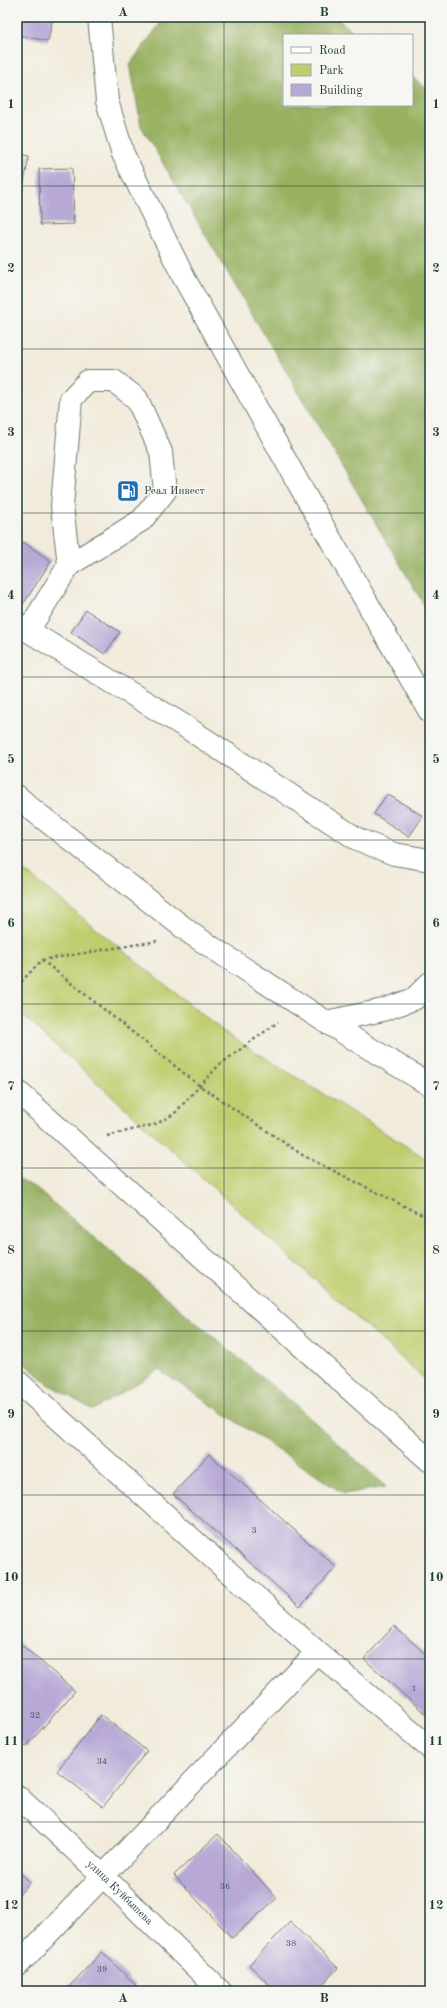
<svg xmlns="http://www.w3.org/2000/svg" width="447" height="2008" viewBox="0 0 447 2008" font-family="'Old Standard TT',serif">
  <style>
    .green { fill: #c0cd6e; stroke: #708551 }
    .forest { fill: #98b061; stroke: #5c764a }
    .building { fill: #b7a8d6 }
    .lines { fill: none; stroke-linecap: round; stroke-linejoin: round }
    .minor-casing { stroke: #697a6e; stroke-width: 24 }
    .major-casing { stroke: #697a6e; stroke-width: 24 }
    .path { stroke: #697a6e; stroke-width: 2.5; stroke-dasharray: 3 3; stroke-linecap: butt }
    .minor { stroke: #fff; stroke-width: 22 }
    .major { stroke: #fff; stroke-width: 22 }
    .grid { fill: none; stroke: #1f3d34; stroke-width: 1; stroke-opacity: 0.55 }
    .labels { text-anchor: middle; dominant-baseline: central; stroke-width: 3; stroke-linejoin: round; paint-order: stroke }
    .number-label { font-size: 9px; fill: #45585c }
    .poi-label { font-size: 11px; fill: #1f3d34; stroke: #f6f6f2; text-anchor: start }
    .street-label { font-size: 11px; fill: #1f3d34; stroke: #f6f6f2 }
    .neatline { fill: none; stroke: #1f3d34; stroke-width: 1.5 }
    .grid-label { font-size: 13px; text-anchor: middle; font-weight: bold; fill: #1f3d34 }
  </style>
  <rect width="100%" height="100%" fill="#f6f6f2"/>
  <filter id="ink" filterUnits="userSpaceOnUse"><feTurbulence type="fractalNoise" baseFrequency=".025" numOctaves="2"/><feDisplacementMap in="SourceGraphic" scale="8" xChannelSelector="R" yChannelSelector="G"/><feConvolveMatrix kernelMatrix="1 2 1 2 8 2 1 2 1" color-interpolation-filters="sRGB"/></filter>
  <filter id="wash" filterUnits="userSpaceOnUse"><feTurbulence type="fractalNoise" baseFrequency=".012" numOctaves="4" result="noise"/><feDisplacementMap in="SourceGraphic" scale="16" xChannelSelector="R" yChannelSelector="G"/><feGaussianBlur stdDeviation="0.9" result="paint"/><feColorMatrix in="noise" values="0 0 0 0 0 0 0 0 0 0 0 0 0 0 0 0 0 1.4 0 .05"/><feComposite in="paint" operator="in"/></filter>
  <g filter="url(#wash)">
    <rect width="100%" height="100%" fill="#f2ebdb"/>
    <path class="green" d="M17 865 224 1032 430 1161V1384L17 1010Z"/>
    <path class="forest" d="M165 17H335L358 35H284V105H412V77L430 91V615L141 126 130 64Z
      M17 1178 34 1187 300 1409 386 1487 344 1494 159 1370 93 1410 48 1384 17 1357Z"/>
    <g id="blocks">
      <path class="building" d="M17 17H53L48 41 17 35Z
        M17 154 29 156 18 215H17Z
        M72 168 74 224 40 225 39 169Z
        M17 538 51 561 22 606 17 603Z
        M86 610 120 632 105 654 71 632Z
        M387 794 423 816 409 837 374 814Z
        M209 1454 336 1567 300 1607 173 1494Z
        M394 1626 430 1658V1718L364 1659Z
        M17 1641 75 1691 26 1747 17 1740Z
        M101 1715 147 1751 103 1807 57 1771Z
        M218 1834 277 1898 232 1938 174 1875Z
        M17 1870 30 1882 17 1897Z
        M290 1922 338 1968 316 1991H276L249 1965Z
        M102 1952 136 1985 130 1991H65Z"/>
    </g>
  </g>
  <g filter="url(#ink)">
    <use href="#blocks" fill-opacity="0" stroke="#697a6e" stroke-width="1"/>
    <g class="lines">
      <g class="minor-casing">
        <g id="minor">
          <path d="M99 17 107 101 123 154 184 278 301 488 430 712"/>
          <path d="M17 624 186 727 357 839 394 854 430 860"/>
          <path d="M28 631 69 565 142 520 165 491 161 452 137 399 114 381H88L71 399 62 506 69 565"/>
          <path d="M17 1381 317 1652 430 1748"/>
          <path id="s1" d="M17 1796 102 1875 220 1991"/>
          <path d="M17 1966 317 1652"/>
        </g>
      </g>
      <g class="major-casing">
        <path id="major" d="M17 796 34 811 193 935 326 1022 430 1085
          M326 1022 383 1010 414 999 430 983
          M17 1091 430 1461"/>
      </g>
      <path class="path" d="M42 960 157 941
        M17 986 42 960 200 1086 304 1156 430 1219
        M107 1136 156 1124 174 1114 219 1065 278 1022
        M17 1147 21 1151"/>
      <use href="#minor" class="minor"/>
      <use href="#major" class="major"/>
    </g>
  </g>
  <path class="grid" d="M224 17V1991M17 186H430M17 349H430M17 513H430M17 677H430M17 840H430M17 1004H430M17 1168H430M17 1331H430M17 1495H430M17 1659H430M17 1822H430"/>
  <defs>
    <g id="fuel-square" transform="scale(1.15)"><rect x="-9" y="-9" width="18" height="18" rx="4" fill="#1f6fb2" stroke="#f6f6f2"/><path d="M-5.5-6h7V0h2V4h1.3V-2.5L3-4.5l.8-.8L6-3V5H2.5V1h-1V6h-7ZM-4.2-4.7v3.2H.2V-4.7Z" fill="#fff"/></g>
  </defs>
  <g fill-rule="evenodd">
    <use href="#fuel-square" x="128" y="491"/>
  </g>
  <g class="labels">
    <g class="number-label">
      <text x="254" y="1530">3</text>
      <text x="414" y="1688">1</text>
      <text x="35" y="1715">32</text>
      <text x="102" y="1761">34</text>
      <text x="225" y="1886">36</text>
      <text x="291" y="1943">38</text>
      <text x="102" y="1969">39</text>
    </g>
    <g class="poi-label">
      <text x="144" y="491">Реал Инвест</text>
    </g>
    <g class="street-label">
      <text stroke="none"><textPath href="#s1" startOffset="141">улица Куйбышева</textPath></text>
    </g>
  </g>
  <rect width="447" height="2008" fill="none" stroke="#f6f6f2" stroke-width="44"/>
  <rect x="283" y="34" width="130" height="72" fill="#f6f6f2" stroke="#a0aca6"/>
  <rect x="291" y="47" width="20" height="6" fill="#ffffff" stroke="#a0aca6"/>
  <text x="319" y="54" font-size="12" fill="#1f3d34">Road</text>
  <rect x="291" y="64" width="20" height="12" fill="#c0cd6e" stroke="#a0aca6"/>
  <text x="319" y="74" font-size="12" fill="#1f3d34">Park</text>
  <rect x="291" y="84" width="20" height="12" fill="#b7a8d6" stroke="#a0aca6"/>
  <text x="319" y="94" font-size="12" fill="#1f3d34">Building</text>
  <rect x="22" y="22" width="403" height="1964" class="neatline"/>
  <g class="grid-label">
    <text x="123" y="16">A</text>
    <text x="324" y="16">B</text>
    <text x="11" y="108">1</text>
    <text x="436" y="108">1</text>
    <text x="11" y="272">2</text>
    <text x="436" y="272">2</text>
    <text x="11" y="436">3</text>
    <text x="436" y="436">3</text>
    <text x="11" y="599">4</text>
    <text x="436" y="599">4</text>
    <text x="11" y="763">5</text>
    <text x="436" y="763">5</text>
    <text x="11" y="927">6</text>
    <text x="436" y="927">6</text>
    <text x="11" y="1090">7</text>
    <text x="436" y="1090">7</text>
    <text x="11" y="1254">8</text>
    <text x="436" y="1254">8</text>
    <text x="11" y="1418">9</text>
    <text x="436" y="1418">9</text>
    <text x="11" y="1581">10</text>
    <text x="436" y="1581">10</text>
    <text x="11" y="1745">11</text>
    <text x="436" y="1745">11</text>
    <text x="11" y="1909">12</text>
    <text x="436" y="1909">12</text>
    <text x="123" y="2002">A</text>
    <text x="324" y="2002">B</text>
  </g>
</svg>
